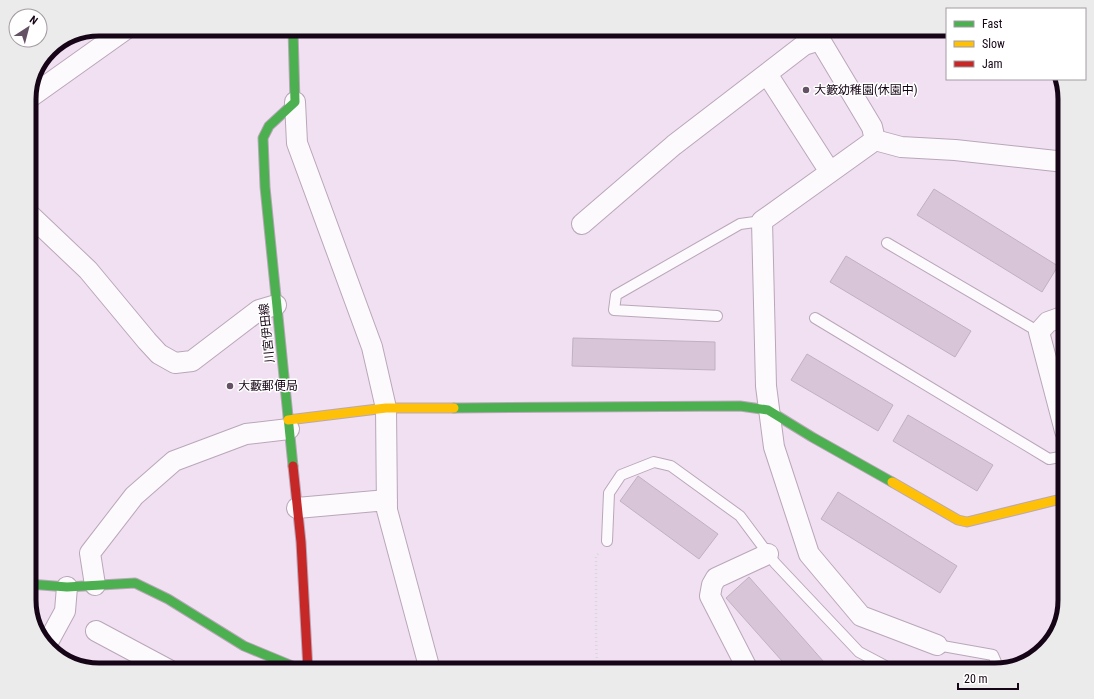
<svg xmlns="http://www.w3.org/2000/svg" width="1094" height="699" viewBox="0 0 1094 699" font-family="'Roboto Condensed','Noto Sans JP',sans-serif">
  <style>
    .building { fill: #d8c6d8; stroke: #c1b0c1 }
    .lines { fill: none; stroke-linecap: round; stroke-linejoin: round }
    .lane-casing { stroke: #b9a7b9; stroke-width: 12 }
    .street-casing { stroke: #b9a7b9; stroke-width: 22 }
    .fast-casing { stroke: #b9a7b9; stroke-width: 11 }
    .slow-casing { stroke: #b9a7b9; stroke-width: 11 }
    .jam-casing { stroke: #b9a7b9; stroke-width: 11 }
    .path { stroke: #dbd6db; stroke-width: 2.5; stroke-dasharray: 1 3; stroke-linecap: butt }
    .lane { stroke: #fdfafd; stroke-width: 10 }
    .street { stroke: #fdfafd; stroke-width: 20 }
    .fast { stroke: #4caf50; stroke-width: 9 }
    .slow { stroke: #ffc107; stroke-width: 9 }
    .jam { stroke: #c62828; stroke-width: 9 }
    .poi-dot { fill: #635263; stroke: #fff; stroke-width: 1.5 }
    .labels { text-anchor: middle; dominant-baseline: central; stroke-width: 3; stroke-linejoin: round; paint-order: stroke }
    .poi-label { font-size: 12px; fill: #160516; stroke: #fff; text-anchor: start }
    .street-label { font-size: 12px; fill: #160516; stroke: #fff }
    .rim { fill: none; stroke: #160516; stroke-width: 5 }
  </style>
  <rect width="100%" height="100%" fill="#f1e0f1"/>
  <path class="building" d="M934 189 1058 266 1042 292 917 215Z
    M846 256 971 331 955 357 830 282Z
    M573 338 715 342V370L572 366Z
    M807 354 893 405 878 431 791 380Z
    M908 415 993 465 977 491 893 441Z
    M638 476 718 534 699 559 620 501Z
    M838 492 957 566 940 593 821 519Z
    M749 577 831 670H790L726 598Z"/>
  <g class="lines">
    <g class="lane-casing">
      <path id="lane" d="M887 243 1039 332
        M717 316 614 310 616 295 740 224 762 221
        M815 318 1049 459 1065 456
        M607 541 609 493 621 475 654 462 671 466 740 516 775 563 859 652 893 670
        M937 645 993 655 999 669"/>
    </g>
    <g class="street-casing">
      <path id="street" d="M821 29 820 40 872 127 875 140
        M767 74 830 172
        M29 98 126 29
        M295 102 297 143 372 347 386 408 387 510 430 670
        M875 140 762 221 766 386 774 447 809 554 861 616 937 645
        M875 140 901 147 955 150 1065 162
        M29 214 88 270 147 341 159 354 175 363 192 361 259 310 276 305
        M582 224 674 145 804 45 820 40
        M1065 316 1048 322 1039 332 1065 431
        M297 508 387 500
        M95 585 90 553 134 496 174 461 246 434 289 429
        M96 631 169 670
        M47 644 65 611 67 587
        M748 670 710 596 712 585 716 578 768 554"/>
    </g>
    <g class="fast-casing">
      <path id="fast" d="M293 29 295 102 269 126 263 138 265 187 293 466
        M454 408 740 406 768 410 812 437 892 482
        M29 584 67 587 135 583 168 599 244 646 302 670"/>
    </g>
    <g class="slow-casing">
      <path id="slow" d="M288 420 386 408H454
        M892 482 958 520 967 522 1065 498"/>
    </g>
    <g class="jam-casing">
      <path id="jam" d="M293 466 301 542 308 670"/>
    </g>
    <path class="path" d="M597 670 596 635V556L599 553"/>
    <use href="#lane" class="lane"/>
    <use href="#street" class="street"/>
    <use href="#fast" class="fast"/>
    <use href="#slow" class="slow"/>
    <use href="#jam" class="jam"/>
  </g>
  <g class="poi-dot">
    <circle cx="806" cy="90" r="4"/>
    <circle cx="230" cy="386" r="4"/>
  </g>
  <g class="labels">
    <g class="poi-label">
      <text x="814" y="90">大籔幼稚園(休園中)</text>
      <text x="238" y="386">大藪郵便局</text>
    </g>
    <g class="street-label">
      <text transform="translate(267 333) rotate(-96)">川宮伊田線</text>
    </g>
  </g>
  <path d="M0 0H1094V699H0ZM99 36H995A63 63 0 0 1 1058 99V600A63 63 0 0 1 995 663H99A63 63 0 0 1 36 600V99A63 63 0 0 1 99 36Z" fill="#ecebec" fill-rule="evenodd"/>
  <path class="rim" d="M99 36H995A63 63 0 0 1 1058 99V600A63 63 0 0 1 995 663H99A63 63 0 0 1 36 600V99A63 63 0 0 1 99 36Z"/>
  <rect x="946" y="8" width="140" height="72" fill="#ffffff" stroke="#a29ba2"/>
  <rect x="954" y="21" width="20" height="6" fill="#4caf50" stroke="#a29ba2"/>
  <text x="982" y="28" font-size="12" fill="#160516">Fast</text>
  <rect x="954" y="41" width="20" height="6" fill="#ffc107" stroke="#a29ba2"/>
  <text x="982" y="48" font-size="12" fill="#160516">Slow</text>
  <rect x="954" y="61" width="20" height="6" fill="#c62828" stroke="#a29ba2"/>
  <text x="982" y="68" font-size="12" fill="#160516">Jam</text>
  <g transform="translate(28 28) rotate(36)"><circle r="19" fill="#ffffff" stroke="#a29ba2"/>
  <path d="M0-3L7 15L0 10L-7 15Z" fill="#635263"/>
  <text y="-6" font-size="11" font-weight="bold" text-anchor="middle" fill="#160516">N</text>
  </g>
  <path d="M958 683v6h60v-6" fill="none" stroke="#160516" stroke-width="2"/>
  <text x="964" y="683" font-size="12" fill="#160516" stroke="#ffffff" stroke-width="3" paint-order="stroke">20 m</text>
</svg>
